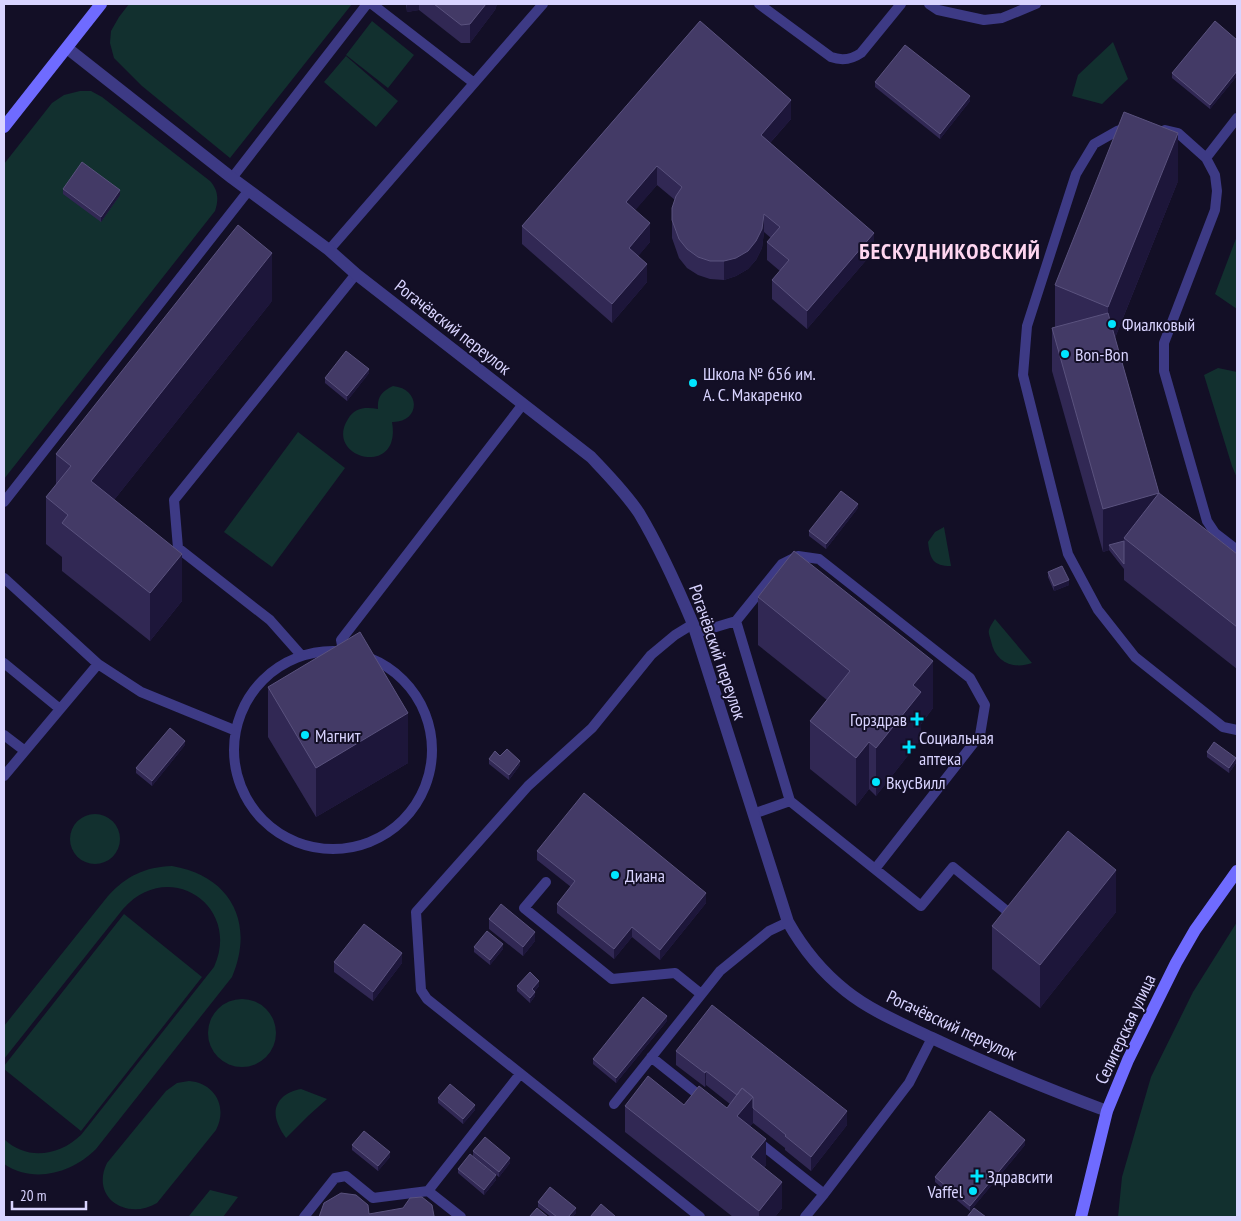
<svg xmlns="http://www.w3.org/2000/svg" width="1241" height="1221" viewBox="0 0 1241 1221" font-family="'PT Sans Narrow',sans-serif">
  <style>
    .green { fill: #12302f }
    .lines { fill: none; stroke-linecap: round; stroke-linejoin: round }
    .lane { stroke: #3d3a85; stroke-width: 10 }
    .street { stroke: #3d3a85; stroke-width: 12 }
    .secondary { stroke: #6f6bff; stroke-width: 12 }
    .wall { fill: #312854 }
    .shaded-wall { fill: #1d163a }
    .building { fill: #433a66; stroke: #5a527e }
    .poi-dot { fill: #00e5ff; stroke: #130f26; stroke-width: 2 }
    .labels { text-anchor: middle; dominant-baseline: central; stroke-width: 4; stroke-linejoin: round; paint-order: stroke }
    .poi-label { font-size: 18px; fill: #d9d4ff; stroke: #130f26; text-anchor: start }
    .street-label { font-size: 18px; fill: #d9d4ff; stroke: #130f26 }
    .district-label { font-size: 22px; font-weight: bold; letter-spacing: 1px; fill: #ffd6f0; stroke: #130f26 }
  </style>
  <rect width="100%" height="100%" fill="#130f26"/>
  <path class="green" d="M129 4H352L230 158 142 86 114 58 110 43 111 31 119 17Z
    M372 21 414 55 388 88 346 55Z
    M1113 42 1128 79 1102 104 1072 96 1078 75Z
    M346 56 398 101 376 127 324 82Z
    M80 91H91L102 97 210 181C218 190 219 199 215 211L4 479V164L52 103 64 95Z
    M1237 236V309L1215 294Z
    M1218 368 1237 372V478L1232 466 1204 375Z
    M393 386C422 389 420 423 392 422 402 479 323 458 348 419 355 407 366 407 378 409 377 397 382 391 393 386Z
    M298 432 345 468 272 567 224 532Z
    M944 527 951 566C933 566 930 559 928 542L935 532Z
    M995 619 1032 663C1013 670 995 662 991 641 990 637 988 633 989 630 990 626 993 622 995 619Z
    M70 839a25 25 0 1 1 50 0a25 25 0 1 1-50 0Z
    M172 866C231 876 255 923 232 977L96 1149C72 1173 34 1184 4 1164V1139C27 1161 59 1156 81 1135L214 967C242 905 168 857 123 909L4 1059V1026L108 896C126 876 145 867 172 866Z
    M124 914 202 977 81 1131 4 1069V1066Z
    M1237 922V1217H1118L1122 1177 1151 1077 1193 992Z
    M208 1033a34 34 0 1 1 68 0a34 34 0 1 1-68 0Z
    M189 1081C215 1083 228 1107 216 1130L157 1203C127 1221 90 1198 107 1163L166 1091 177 1083Z
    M301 1089 327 1099 308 1116 286 1138C283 1134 280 1129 278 1124 270 1105 283 1092 301 1089Z
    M210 1190 238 1197 223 1217H190L189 1216Z"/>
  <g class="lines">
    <path class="lane" d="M372 4 474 83
      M759 4 831 57C842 61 851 60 861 53L901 4
      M929 4 938 10 984 20 1002 18 1036 4
      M1129 127 1117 131 1094 144 1076 174 1027 326 1023 375 1068 554 1098 610 1135 657 1223 727 1237 730
      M1165 130 1178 133 1206 158 1215 175 1217 191 1215 210 1164 343V371L1207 521 1215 533 1237 550
      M1206 158 1237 118
      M232 178 367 4
      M329 250 543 4
      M4 502 249 190
      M4 578 98 664 141 692 234 730
      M736 621 790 801
      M693 624 675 635 651 655 592 728 528 786 416 912 421 990 427 999 700 1217
      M696 633 736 621 782 564 798 556 819 559 970 678 985 705 980 735 875 869
      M343 650 341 640 523 404
      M234 750a99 99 0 1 1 198 0a99 99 0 1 1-198 0Z
      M301 655 270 620 178 548 174 500 356 274
      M4 663 60 709
      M4 735 25 751
      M4 776 98 664
      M753 814 790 801 921 906 953 867 1013 916
      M546 882 524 908 612 979 675 973 701 994
      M651 1057 705 1100
      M614 1104 720 971 769 931 788 922
      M756 1140 824 1194 909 1083 932 1038
      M304 1217 335 1178 346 1176 373 1198 428 1191
      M461 1217 428 1191 520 1074
      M805 1217 824 1194"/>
    <path class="street" d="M67 48 232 178 329 250 356 274 591 457C608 475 625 492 639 513 660 548 677 586 693 624L788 922C802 947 822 972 846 991 871 1011 903 1024 932 1038 989 1065 1048 1089 1107 1111"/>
    <path class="secondary" d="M4 127 101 4
      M1081 1217 1107 1111 1128 1060 1176 963 1195 930 1237 871"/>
  </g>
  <path class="wall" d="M406 4H497L495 10 470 43H461L419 10 407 12Z
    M700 21 791 119 770 143 874 251 807 329 772 299V280L780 271 767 260V242L771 238 764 232 762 248 756 260 748 269 736 276 724 280 710 279 698 275 687 268 679 258 672 238V208L675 200 657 185 635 210 650 242 638 256 647 282 612 323 522 244V226Z
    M1237 40V76L1210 109 1172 78V73Z
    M875 82 970 101 940 139 875 87Z
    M1178 181 1115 338 1159 493 1237 554V669L1124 580V569L1109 550 1103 552 1052 371V328H1055V285Z
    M63 189 120 195 101 222 63 194Z
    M272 301 114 500 182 601 150 641 62 571V557L46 544V497L56 485V454Z
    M369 373 347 401 325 383V378Z
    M858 508 826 549 809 536V531Z
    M1048 572 1069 585 1054 591 1048 577Z
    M758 597 933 708 921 724V739L876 796 869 789 856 806 810 769V721L827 700 758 645Z
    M268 687 408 763 316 817 268 737Z
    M185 745 152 786 136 773V768Z
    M1207 752 1236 763 1229 773 1207 757Z
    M500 756 520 765 509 780 489 764V759Z
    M537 851 706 903 660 960 632 937 614 959 557 913V904L571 887 537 860Z
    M1116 912 1040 1008 992 969V926Z
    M489 919 535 941 523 956 489 929Z
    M474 947 503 949 490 965 474 952Z
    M334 962 402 963 373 1001 334 972Z
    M517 986H539L535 991V996L530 1003 517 991Z
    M667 1021 616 1083 593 1064V1059Z
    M676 1051 847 1125 811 1171 785 1150V1148L753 1123 750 1126 766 1165 764 1168 782 1208 775 1217H733L625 1132V1106L684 1105 727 1108 730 1104 706 1085 705 1087 676 1065Z
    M438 1098 475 1110 463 1124 438 1103Z
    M352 1145 390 1157 378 1171 352 1150Z
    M1025 1145 970 1211 935 1182V1177Z
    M473 1151 510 1163 499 1177 473 1156Z
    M458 1169 496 1180 484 1195 458 1173Z
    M538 1202 576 1213 572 1217H551L538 1207Z"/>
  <path class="shaded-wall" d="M407 4H419V10L407 12Z
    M486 4H497L495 10 470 43V24Z
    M1237 71V76L1210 109V105Z
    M970 96V101L940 139V134Z
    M791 100V119L761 153V135Z
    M1178 133V181L1108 355V307Z
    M657 166V185L626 221V202Z
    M120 190V195L101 222V217Z
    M764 214V232L762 248 756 260 748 269 736 276 724 280V261Z
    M650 223V242L629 267V248Z
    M874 233V251L807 329V311Z
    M272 253V301L91 529V481Z
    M647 264V282L612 323V304Z
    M369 369V373L347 401V396Z
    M1159 493 1124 538V546L1109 545V550L1103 552V509Z
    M858 504V508L826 549V544Z
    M182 554V601L150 641V593Z
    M1069 580V585L1054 591V586Z
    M933 661V708L921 724V739L876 796V748L913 685Z
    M408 713V763L316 817V768Z
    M185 741V745L152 786V781Z
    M869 742V789L856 806V758Z
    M1236 758V763L1229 773V768Z
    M520 761V765L509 780V775Z
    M1116 870V912L1040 1008V965Z
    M706 893V903L660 960V950Z
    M632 927V937L614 959V949Z
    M535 932V941L523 956V947Z
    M503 944V949L490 965V960Z
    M402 953V963L373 1001V992Z
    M539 981V986L532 994V989Z
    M535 992V996L530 1003V998Z
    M667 1016V1021L616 1083V1078Z
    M706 1071V1085L705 1087V1073Z
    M753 1097V1123L737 1142V1116Z
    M475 1105V1110L463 1124V1119Z
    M847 1111V1125L811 1171V1157Z
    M766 1139V1165L751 1184V1157Z
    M1025 1140V1145L970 1211V1206Z
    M390 1152V1157L378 1171V1166Z
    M510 1158V1163L499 1177V1172Z
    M496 1175V1180L484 1195V1190Z
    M782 1182V1208L775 1217H759V1211Z
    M576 1208V1213L572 1217H568Z"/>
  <path class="building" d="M434 4H486L470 24 461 25Z
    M700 21 791 100 761 135 874 233 807 311 772 280 789 260 767 242 780 227 764 214 762 229 756 241 748 251 736 258 724 261H710L698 257 687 249 679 239 672 220V208L676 196 682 187 657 166 626 202 650 223 629 248 647 264 612 304 522 226Z
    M1215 21 1237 40V71L1210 105 1172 73Z
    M905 45 970 96 940 134 875 82Z
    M1124 112 1178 133 1108 307 1055 285Z
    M82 162 120 190 101 217 63 189Z
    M238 225 272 253 91 481 182 554 150 593 62 523 68 515 46 497 71 466 56 454Z
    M1108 313 1159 493 1103 509 1052 328Z
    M346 351 369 369 347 396 325 378Z
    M841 491 858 504 826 544 809 531Z
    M1159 493 1237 554V627L1124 538Z
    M1124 541V564L1109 545Z
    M794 551 933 661 913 685 921 692 876 748 869 742 856 758 810 721 850 671 758 597Z
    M1062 566 1069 580 1054 586 1048 572Z
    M360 632 408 713 316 768 268 687Z
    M170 728 185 741 152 781 136 768Z
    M1214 742 1236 758 1229 768 1207 752Z
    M507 749 520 761 509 775 489 759 495 751 500 756Z
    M584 793 706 893 660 950 632 927 614 949 557 904 575 881 537 851Z
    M1068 831 1116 870 1040 965 992 926Z
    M501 904 535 932 523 947 489 919Z
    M364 924 402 953 373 992 334 962Z
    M487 931 503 944 490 960 474 947Z
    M530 972 539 981 532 989 535 992 530 998 517 986Z
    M643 997 667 1016 616 1078 593 1059Z
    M712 1005 847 1111 811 1157 785 1136 786 1135 753 1108V1097L742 1088 737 1095 706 1071 705 1073 676 1051Z
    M648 1076 684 1105 699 1086 727 1108 742 1088 753 1097 737 1116 766 1139 751 1157 782 1182 759 1211 625 1106Z
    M450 1084 475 1105 463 1119 438 1098Z
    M990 1111 1025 1140 970 1206 935 1177Z
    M364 1131 390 1152 378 1166 352 1145Z
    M485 1137 510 1158 499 1172 473 1151Z
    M470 1154 496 1175 484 1190 458 1169Z
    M550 1187 576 1208 568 1217H557L538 1202Z
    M341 1193 356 1195 368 1205 369 1214 403 1208 410 1198 422 1197 432 1205 434 1216 433 1217H319L324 1203Z
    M601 1204 615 1216 614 1217H590Z
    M537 1208 548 1217H529Z
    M974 1208 986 1217H967Z"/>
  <g class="poi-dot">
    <circle cx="1112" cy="324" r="5"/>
    <circle cx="1065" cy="354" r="5"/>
    <circle cx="693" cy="383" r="5"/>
    <path d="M914.5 711.5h5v5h5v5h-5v5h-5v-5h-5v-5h5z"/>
    <circle cx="305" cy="735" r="5"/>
    <path d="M906.5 739.5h5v5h5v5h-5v5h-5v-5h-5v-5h5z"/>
    <circle cx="876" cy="782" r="5"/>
    <circle cx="615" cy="875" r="5"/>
    <path d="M974.5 1168.5h5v5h5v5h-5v5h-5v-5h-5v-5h5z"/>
    <circle cx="973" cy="1191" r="5"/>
  </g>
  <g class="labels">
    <g class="poi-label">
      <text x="1122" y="324">Фиалковый</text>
      <text x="1075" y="354">Bon-Bon</text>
      <text x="703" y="373">Школа № 656 им.<tspan x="703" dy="21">А. С. Макаренко</tspan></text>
      <text x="907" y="719" text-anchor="end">Горздрав</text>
      <text x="315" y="735">Магнит</text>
      <text x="919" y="737">Социальная<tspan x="919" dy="21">аптека</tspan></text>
      <text x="886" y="782">ВкусВилл</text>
      <text x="625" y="875">Диана</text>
      <text x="987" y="1176">Здравсити</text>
      <text x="963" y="1191" text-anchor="end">Vaffel</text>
    </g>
    <g class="street-label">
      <text transform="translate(453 327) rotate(38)">Рогачёвский переулок</text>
      <text transform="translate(718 652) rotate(71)">Рогачёвский переулок</text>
      <text transform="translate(952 1025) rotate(25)">Рогачёвский переулок</text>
      <text transform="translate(1125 1029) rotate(-65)">Селигерская улица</text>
    </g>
    <g class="district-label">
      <text x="950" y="251">БЕСКУДНИКОВСКИЙ</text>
    </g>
  </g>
  <rect width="1241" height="1221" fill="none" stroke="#d9d4ff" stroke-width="10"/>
  <path d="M12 1201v8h74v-8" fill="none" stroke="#d9d4ff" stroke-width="2.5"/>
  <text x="20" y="1201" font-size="15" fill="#d9d4ff" stroke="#130f26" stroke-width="4" paint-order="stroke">20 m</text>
</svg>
